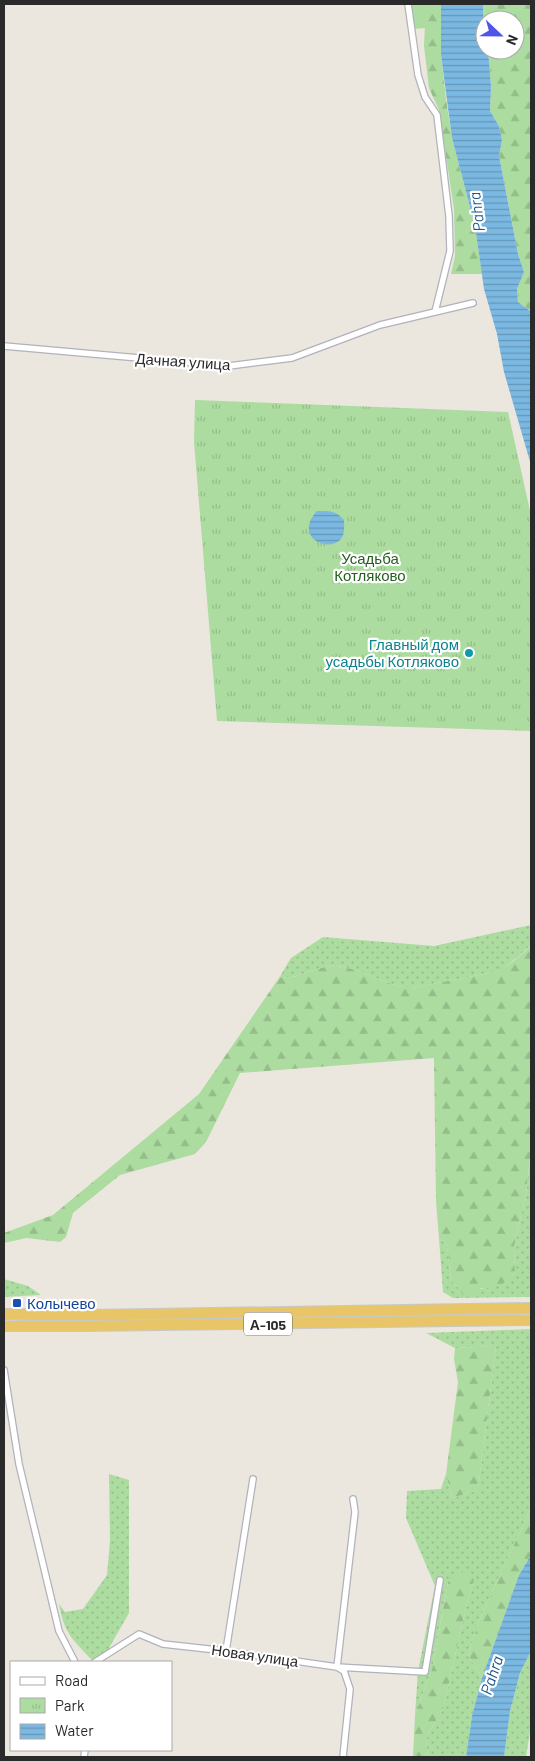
<svg xmlns="http://www.w3.org/2000/svg" width="535" height="1761" viewBox="0 0 535 1761" font-family="Barlow,sans-serif">
  <style>
    .grass { fill: url(#grass-dots) }
    .forest { fill: url(#forest-firs) }
    .park { fill: url(#park-tufts) }
    .garden { fill: #acdca0 }
    .water { fill: url(#water-rules) }
    .lines { fill: none; stroke-linecap: round; stroke-linejoin: round }
    .minor-casing { stroke: #b1b2bc; stroke-width: 8 }
    .trunk-casing { stroke: #c8c8c8; stroke-width: 12 }
    .minor { stroke: #fff; stroke-width: 5.5 }
    .trunk { stroke: #e8c668; stroke-width: 10 }
    .culture-dot { fill: #0f9aa8; stroke: #fff; stroke-width: 2 }
    .transit-dot { fill: #1a4fb4; stroke: #fff; stroke-width: 2 }
    .labels { text-anchor: middle; dominant-baseline: central; stroke-width: 4.5; stroke-linejoin: round; paint-order: stroke }
    .shield { fill: #fff; stroke: #6a6a6a; stroke-width: 1 }
    .shield-label { font-size: 14px; font-weight: bold; fill: #2a2a2a }
    .street-label { font-size: 15px; fill: #2a2a2a; stroke: #fff }
    .park-label { font-size: 15px; fill: #266021; stroke: #fff }
    .culture-label { font-size: 15px; fill: #0d838f; stroke: #fff; text-anchor: end }
    .transit-label { font-size: 15px; fill: #164399; stroke: #fff; text-anchor: start }
    .water-label { font-size: 16px; font-style: italic; fill: #1b568e; stroke: #fff }
  </style>
  <defs>
    <pattern id="grass-dots" width="8" height="8" patternUnits="userSpaceOnUse" patternTransform="scale(1.25)"><rect width="8" height="8" fill="#acdca0"/><path d="M2 2h.1M6 6h.1" fill="none" stroke="#94bd8a" stroke-width="1.8" stroke-linecap="round"/></pattern>
    <pattern id="forest-firs" width="22" height="20" patternUnits="userSpaceOnUse" patternTransform="scale(1.25)"><rect width="22" height="20" fill="#acdca0"/><path d="M5 1l3.5 6h-7zM16 11l3.5 6h-7z" fill="#94bd8a"/></pattern>
    <pattern id="park-tufts" width="24" height="20" patternUnits="userSpaceOnUse" patternTransform="scale(1.25)"><rect width="24" height="20" fill="#acdca0"/><path d="M3 7l-1-3M5 7V3M7 7l1-3M15 17l-1-3M17 17v-4M19 17l1-3" fill="none" stroke="#94bd8a"/></pattern>
    <pattern id="water-rules" width="6" height="5" patternUnits="userSpaceOnUse" patternTransform="scale(1.25)"><rect width="6" height="5" fill="#7bb8e2"/><path d="M0 2.5h6" fill="none" stroke="#6596b7"/></pattern>
  </defs>
  <rect width="100%" height="100%" fill="#ebe7de"/>
  <path class="grass" d="M531 925V945L519 956 502 969 495 972 411 988C385 986 362 968 336 966 316 965 301 979 279 978L291 958 323 937 434 946Z
    M531 1150V1297L453 1298 443 1292 439 1238 447 1244 451 1281 461 1290C482 1288 500 1290 515 1273L514 1247 526 1193Z
    M4 1279 28 1286 41 1295 4 1297Z
    M531 1329V1508L481 1616 468 1655 482 1678 472 1716 466 1757H428L426 1739 443 1709 467 1603 474 1580 448 1582 432 1669 415 1715 418 1671 435 1586 406 1518 407 1491 441 1489 446 1474 452 1498 478 1490 496 1346 455 1348 426 1333Z
    M109 1474 129 1480V1613L101 1662H94C74 1641 64 1634 59 1604L65 1612 83 1609 107 1575 110 1541Z
    M531 1651V1725L526 1757H504L510 1711 520 1673Z"/>
  <path class="forest" d="M426 4H441V55L446 99 452 138 475 226 482 274H451L455 256 454 209 439 110 429 88 424 46Z
    M483 4H531V317L530 311 518 302 517 289 524 272 518 254 499 156 502 140 499 126 490 111 491 86 488 50H515V20H485V30Z
    M531 945V1150L526 1193 514 1247 515 1273C506 1284 495 1289 480 1288 476 1295 472 1297 464 1296L461 1290 451 1281 447 1244 439 1238 436 1201 434 1058 240 1073 206 1142 195 1154 120 1175 73 1213 66 1237 60 1242 26 1238 4 1243V1233L53 1215 199 1094 279 978C301 979 316 965 336 966 362 968 385 986 411 988L495 972C509 966 522 955 531 945Z
    M496 1346 478 1490 452 1498 446 1474 458 1382 454 1359 455 1348Z
    M531 1508V1555L519 1575 482 1678 468 1655 481 1616Z
    M466 1570 474 1580 467 1603 443 1709 426 1739 428 1757H413L415 1715 432 1669 448 1582Z"/>
  <path class="park" d="M195 400 508 412 531 515V731L217 721 194 442Z"/>
  <path class="garden" d="M410 4H426V28L414 29Z"/>
  <path class="water" d="M441 4H483L485 50H488L491 86 490 111 499 126 502 140 499 156 518 254 524 272 517 289 518 302 530 311 531 317V465L504 372 497 334 484 289 475 226 452 138 441 55Z
    M317 511C330 511 335 510 344 520 344 526 345 534 341 539 328 554 293 537 317 511Z
    M531 1555V1651L520 1673 510 1711 504 1757H466L472 1716 482 1678 519 1575Z"/>
  <g class="lines">
    <g class="minor-casing">
      <path id="minor" d="M408 4 418 75 425 97 437 115 449 216 450 251 435 312
        M4 346 229 366 292 358 380 325 473 303
        M4 1370 19 1464 59 1631 75 1662
        M226 1651 253 1479
        M95 1662 139 1634 163 1644 226 1651 337 1667 425 1672 440 1580
        M84 1757 85 1750
        M343 1757 350 1689 344 1671 337 1667 355 1512 353 1499"/>
    </g>
    <g class="trunk-casing">
      <path id="trunk" d="M4 1314 89 1315 531 1308
        M4 1326H87L531 1320"/>
    </g>
    <use href="#minor" class="minor"/>
    <use href="#trunk" class="trunk"/>
  </g>
  <circle class="culture-dot" cx="469" cy="653" r="5"/>
  <rect class="transit-dot" x="12" y="1298" width="10" height="10" rx="2.5"/>
  <g class="labels">
    <rect class="shield" x="244" y="1312.5" width="48" height="23" rx="4"/>
    <g class="shield-label">
      <text x="268" y="1324">А-105</text>
    </g>
    <g class="street-label">
      <text transform="translate(183 361) rotate(4)">Дачная улица</text>
      <text transform="translate(255 1655) rotate(8)">Новая улица</text>
    </g>
    <g class="park-label">
      <text x="370" y="558">Усадьба<tspan x="370" dy="17">Котляково</tspan></text>
    </g>
    <g class="culture-label">
      <text x="459" y="644">Главный дом<tspan x="459" dy="17">усадьбы Котляково</tspan></text>
    </g>
    <g class="transit-label">
      <text x="27" y="1303">Колычево</text>
    </g>
    <g class="water-label">
      <text transform="translate(476 212) rotate(-97)">Pahra</text>
      <text transform="translate(491 1675) rotate(-72)">Pahra</text>
    </g>
  </g>
  <rect width="535" height="1761" fill="none" stroke="#2a2a2a" stroke-width="10"/>
  <rect x="10" y="1661" width="162" height="90" fill="#ffffff" stroke="#aaaaaa"/>
  <rect x="20" y="1677" width="25" height="8" fill="#ffffff" stroke="#aaaaaa"/>
  <text x="55" y="1686" font-size="15" fill="#2a2a2a">Road</text>
  <rect x="20" y="1698" width="25" height="15" fill="url(#park-tufts)" stroke="#aaaaaa"/>
  <text x="55" y="1711" font-size="15" fill="#2a2a2a">Park</text>
  <rect x="20" y="1724" width="25" height="15" fill="url(#water-rules)" stroke="#aaaaaa"/>
  <text x="55" y="1736" font-size="15" fill="#2a2a2a">Water</text>
  <g transform="translate(500 35) rotate(112)"><circle r="24" fill="#ffffff" stroke="#aaaaaa"/>
  <path d="M0-4L9 19L0 12L-9 19Z" fill="#4e55e8"/>
  <text y="-8" font-size="14" font-weight="bold" text-anchor="middle" fill="#2a2a2a">N</text>
  </g>
</svg>
